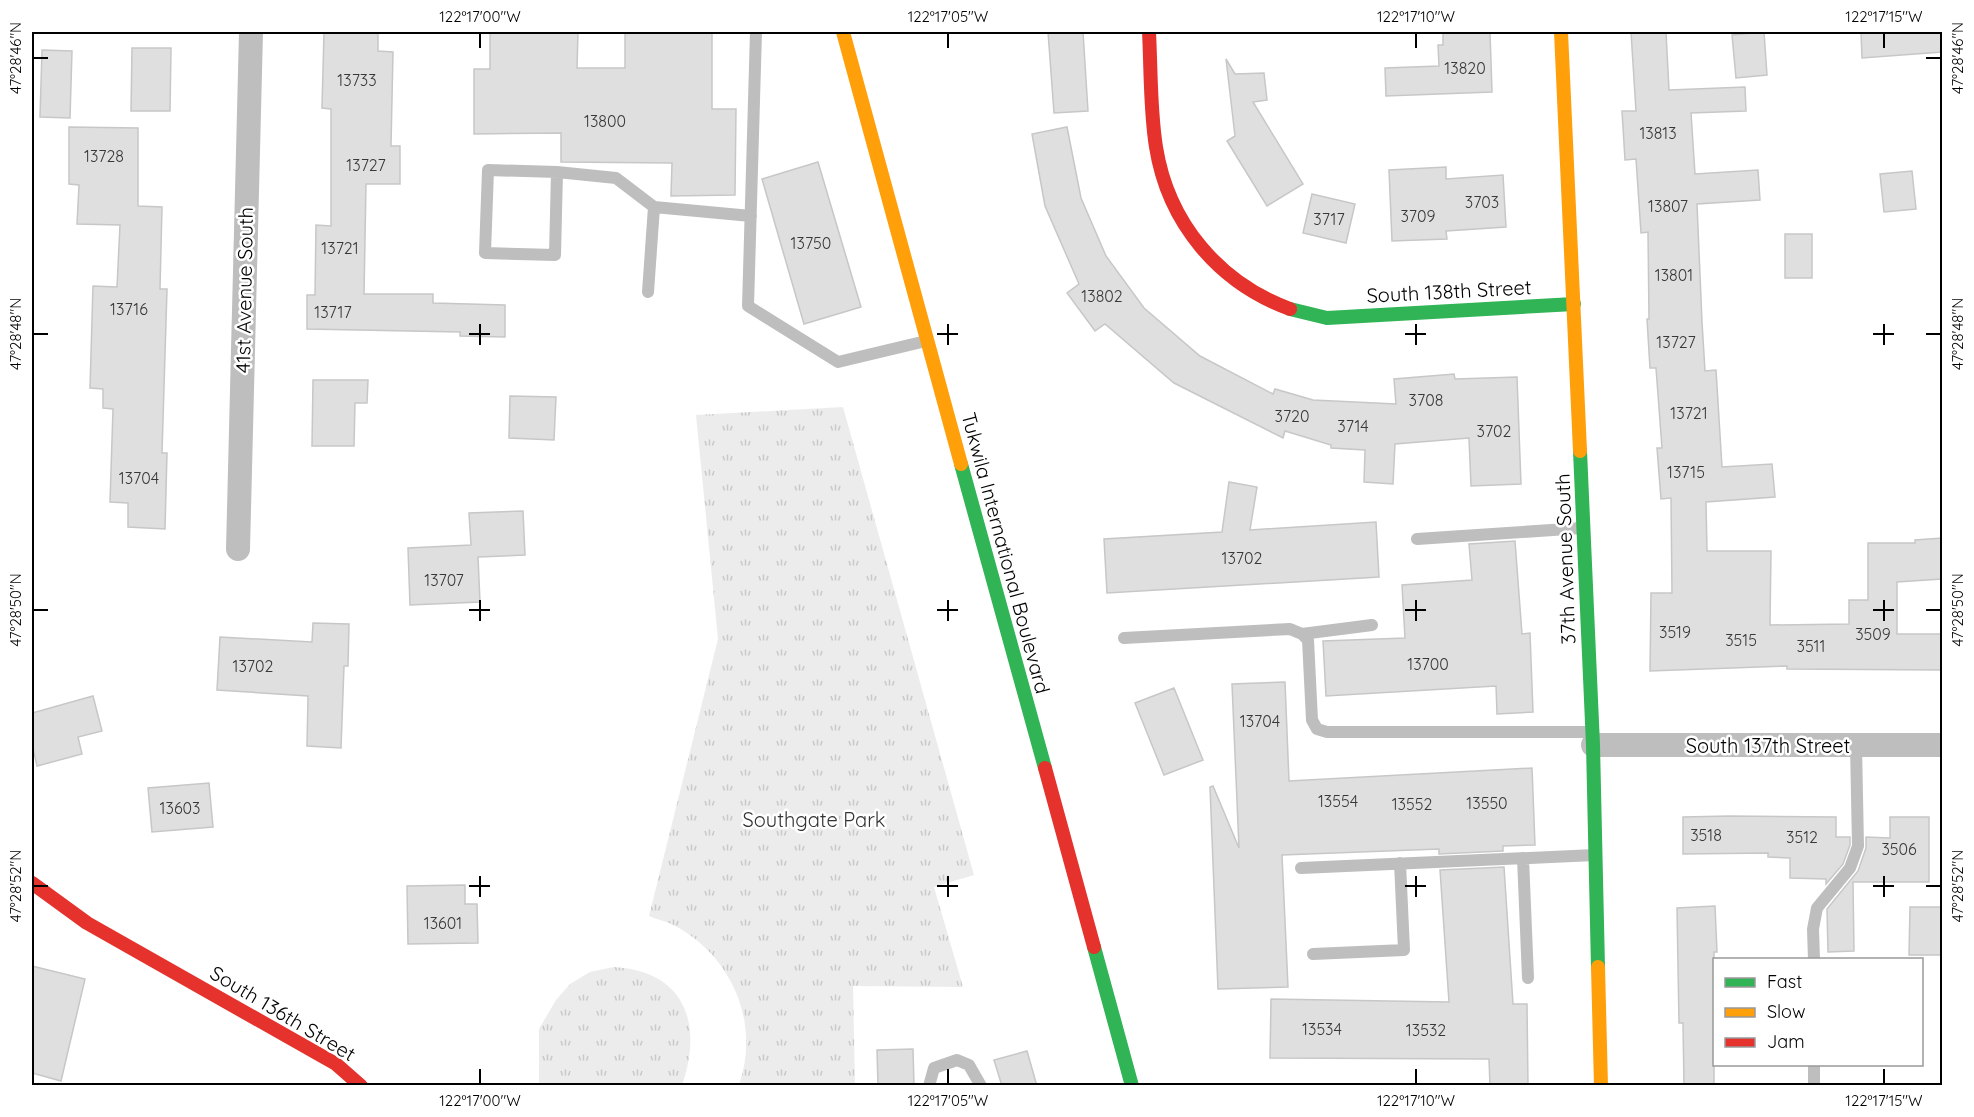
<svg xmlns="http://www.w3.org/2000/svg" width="1974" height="1117" viewBox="0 0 1974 1117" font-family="Quicksand,sans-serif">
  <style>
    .grass { fill: url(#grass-tufts) }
    .building { fill: #dfdfdf; stroke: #c7c7c7; stroke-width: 1.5 }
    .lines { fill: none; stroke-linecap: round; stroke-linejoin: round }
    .lane { stroke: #bebebe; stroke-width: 12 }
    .street { stroke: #bebebe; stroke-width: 24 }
    .fast { stroke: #30b455; stroke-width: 14 }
    .slow { stroke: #ff9f0a; stroke-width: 14 }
    .jam { stroke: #e5322d; stroke-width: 14 }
    .ticks { fill: none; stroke: #000; stroke-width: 2 }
    .labels { text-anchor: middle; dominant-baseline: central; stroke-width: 5; stroke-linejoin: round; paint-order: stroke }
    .number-label { font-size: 16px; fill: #383838 }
    .street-label { font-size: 20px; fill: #000; stroke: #fff }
    .park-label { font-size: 20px; fill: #333; stroke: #fff }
    .neatline { fill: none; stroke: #000; stroke-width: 2 }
    .ticks-label { font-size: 15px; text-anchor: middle; fill: #000 }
  </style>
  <defs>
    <pattern id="grass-tufts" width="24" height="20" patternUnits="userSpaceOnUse" patternTransform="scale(1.5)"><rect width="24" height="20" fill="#ececec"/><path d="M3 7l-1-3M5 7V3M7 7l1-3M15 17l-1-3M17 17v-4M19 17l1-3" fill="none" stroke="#c9c9c9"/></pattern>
  </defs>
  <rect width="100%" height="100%" fill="#fff"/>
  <path class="grass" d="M843 407 974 875 934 887 963 987 853 986 855 1085H739C760 1025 734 960 679 928 670 922 658 920 649 916L718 639 696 415Z
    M614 967C686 971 703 1025 682 1085H539V1029L556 1000 570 984 590 972Z"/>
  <path class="building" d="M324 32H378V51L393 52 391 146H400V184H366L364 294H433V303L505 305V337L460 336V332L307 329V295H315L316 225 331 226V109L322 108Z
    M490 32H578L577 68H625V32H712V109H736L735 195 671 196 672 163 561 162V133L474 134V69H490Z
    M1048 32H1083L1088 111 1054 113Z
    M1443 32H1490L1492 92 1386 96 1385 68 1439 66 1438 45H1443Z
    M1631 32H1666L1669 90 1745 87 1746 111 1691 113 1695 174 1758 170 1760 200 1697 204 1702 322 1705 371 1716 370 1722 467 1772 464 1775 497 1706 502 1707 551H1771L1770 625 1849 624V600H1868V543H1915V540L1942 538V579L1897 582V634H1942V670L1787 669V666L1650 671 1651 593H1672L1671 498 1661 499 1657 448H1662L1656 368H1650L1647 319H1649L1648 232 1641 233 1636 159 1625 160 1622 111H1636Z
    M1764 32 1767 75 1736 78 1732 35Z
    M1861 32H1942V52L1862 58Z
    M132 48H171L170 111H131Z
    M42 50 72 51 70 118 40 117Z
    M1226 59 1235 74 1264 73 1267 100 1253 102 1303 184 1267 206 1227 141 1235 136Z
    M69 127 138 128V206L162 207 160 289H167L162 453H167L165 529 128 527V503L110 502 113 409 103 408V389L90 388 93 286 117 287 120 225 77 224 79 185 69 184Z
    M1067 127 1081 198 1106 256 1144 308 1200 356 1273 394 1275 389 1313 400 1396 404 1394 379 1454 374 1455 379 1517 377 1521 484 1471 486 1469 438 1395 444 1393 484 1364 482 1365 450 1331 448V445L1285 431 1283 438 1174 383 1105 324 1095 331 1067 293 1079 284 1045 206 1032 134Z
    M818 162 861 307 804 324 762 179Z
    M1446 167V179L1503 175 1506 227 1446 231 1447 239 1392 241 1389 170Z
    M1912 171 1916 209 1884 212 1880 174Z
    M1312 194 1355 204 1346 243 1303 233Z
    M1785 234H1812V278H1785Z
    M313 380H368L367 403H355L354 446H312Z
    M510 396 556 397 554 440 509 438Z
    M1229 482 1257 487 1250 530 1376 522 1379 577 1107 593 1104 539 1222 532Z
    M523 511 525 555 478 557 480 602 410 605 408 548 471 545 469 513Z
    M1515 541 1522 634 1530 633 1533 712 1497 714 1496 686 1326 696 1323 641 1405 638 1402 585 1472 580 1469 544Z
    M313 623 349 624 348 666H344L341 748 307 746 308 696 217 690 220 637 312 642Z
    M1285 682 1289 781 1532 768 1535 845 1503 846V851L1439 854V849L1282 855 1288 987 1218 989 1210 787 1213 786 1239 848 1232 684Z
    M1174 688 1203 760 1164 775 1135 703Z
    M93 696 102 731 78 737 82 754 37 766 32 744V713Z
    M209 783 213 827 152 832 148 788Z
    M1729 816 1836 817V837H1850V845L1843 864 1826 884V879L1790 878V858L1768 857V853L1683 854V817Z
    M1890 817H1929V882H1853L1854 951 1828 952 1827 909 1858 871 1866 848V837L1890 838Z
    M1504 867 1513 1004H1527L1528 1086H1490L1489 1059 1270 1058 1271 999 1449 1002 1440 870Z
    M465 885V904H477L478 943 408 944 407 886Z
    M1715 906 1717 952H1714V1086H1684L1683 1023H1679L1677 908Z
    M1910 907H1942V955H1909Z
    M32 966 85 979 61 1081 32 1073Z
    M913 1049 914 1086H878L877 1050Z
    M1027 1051 1037 1086H1002L994 1060Z"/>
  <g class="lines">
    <path class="lane" d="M756 32 748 306 838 362 926 341
      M557 172 555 255 485 253 488 170 557 172 616 178 654 207 751 216
      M648 292 654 207
      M1417 539 1582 528
      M1302 634 1372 625
      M1124 638 1290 629 1302 634 1308 640 1312 720 1317 729 1327 732H1590
      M1523 858 1528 978
      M1301 868 1595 855
      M1313 954 1404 950 1400 863
      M1814 960 1813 929 1817 908 1850 868 1858 846 1856 745
      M1814 1064V1086
      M929 1086 934 1068 957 1060 969 1065 981 1086"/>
    <path class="street" d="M238 549 251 32
      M1593 745H1942"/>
    <path class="fast" d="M1290 309 1327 318 1574 304
      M1580 451 1593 745 1598 967
      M961 464 1045 768
      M1094 947 1132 1086"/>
    <path class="slow" d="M843 32 961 464
      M1561 32 1580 451
      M1598 967 1601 1086"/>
    <path class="jam" d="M1149 32C1151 70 1150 110 1156 147 1168 223 1219 283 1290 309
      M1045 768 1094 947
      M32 883 87 923 336 1064 361 1086"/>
  </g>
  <path class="ticks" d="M480 33V48M948 33V48M1416 33V48M1884 33V48M33 58H48M1926 58H1941M480 324V345M948 324V345M1416 324V345M1884 324V345M33 334H48M469 334H490M937 334H958M1405 334H1426M1873 334H1894M1926 334H1941M480 600V621M948 600V621M1416 600V621M1884 600V621M33 610H48M469 610H490M937 610H958M1405 610H1426M1873 610H1894M1926 610H1941M480 876V897M948 876V897M1416 876V897M1884 876V897M33 886H48M469 886H490M937 886H958M1405 886H1426M1873 886H1894M1926 886H1941M480 1069V1084M948 1069V1084M1416 1069V1084M1884 1069V1084"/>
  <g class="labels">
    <g class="number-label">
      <text x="1465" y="68">13820</text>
      <text x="357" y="80">13733</text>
      <text x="605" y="121">13800</text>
      <text x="1658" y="133">13813</text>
      <text x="104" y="156">13728</text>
      <text x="366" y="165">13727</text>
      <text x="1482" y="202">3703</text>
      <text x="1668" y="206">13807</text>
      <text x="1418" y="216">3709</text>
      <text x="1329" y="219">3717</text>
      <text x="811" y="243">13750</text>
      <text x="340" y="248">13721</text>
      <text x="1674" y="275">13801</text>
      <text x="1102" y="296">13802</text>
      <text x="129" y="309">13716</text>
      <text x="333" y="312">13717</text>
      <text x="1676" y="342">13727</text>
      <text x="1426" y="400">3708</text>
      <text x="1689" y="413">13721</text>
      <text x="1292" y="416">3720</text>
      <text x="1353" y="426">3714</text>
      <text x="1494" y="431">3702</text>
      <text x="1686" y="472">13715</text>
      <text x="139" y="478">13704</text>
      <text x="1242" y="558">13702</text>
      <text x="444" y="580">13707</text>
      <text x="1675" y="632">3519</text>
      <text x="1873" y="634">3509</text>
      <text x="1741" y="640">3515</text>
      <text x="1811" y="646">3511</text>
      <text x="1428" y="664">13700</text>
      <text x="253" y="666">13702</text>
      <text x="1260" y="721">13704</text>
      <text x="1338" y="801">13554</text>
      <text x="1487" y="803">13550</text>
      <text x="1412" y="804">13552</text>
      <text x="180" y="808">13603</text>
      <text x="1706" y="835">3518</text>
      <text x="1802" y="837">3512</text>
      <text x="1899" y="849">3506</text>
      <text x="443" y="923">13601</text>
      <text x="1322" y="1029">13534</text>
      <text x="1426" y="1030">13532</text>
    </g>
    <g class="street-label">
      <text transform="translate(244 290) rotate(-89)">41st Avenue South</text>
      <text transform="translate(1449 291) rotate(-3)">South 138th Street</text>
      <text transform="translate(1006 553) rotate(75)">Tukwila International Boulevard</text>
      <text transform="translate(1565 559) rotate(-92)">37th Avenue South</text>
      <text x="1768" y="745">South 137th Street</text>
      <text transform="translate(283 1013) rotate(31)">South 136th Street</text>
    </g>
    <g class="park-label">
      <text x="814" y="819">Southgate Park</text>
    </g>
  </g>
  <rect width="1974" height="1117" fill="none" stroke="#ffffff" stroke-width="66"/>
  <rect x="1713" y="958" width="210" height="108" fill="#ffffff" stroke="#999999" stroke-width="1.5"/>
  <rect x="1725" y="978" width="30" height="9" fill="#30b455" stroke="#999999" stroke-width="1.5"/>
  <text x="1767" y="988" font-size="18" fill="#000000">Fast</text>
  <rect x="1725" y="1008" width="30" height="9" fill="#ff9f0a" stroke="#999999" stroke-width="1.5"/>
  <text x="1767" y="1018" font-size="18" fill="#000000">Slow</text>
  <rect x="1725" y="1038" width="30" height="9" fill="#e5322d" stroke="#999999" stroke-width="1.5"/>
  <text x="1767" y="1048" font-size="18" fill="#000000">Jam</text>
  <rect x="33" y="33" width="1908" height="1051" class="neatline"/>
  <g class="ticks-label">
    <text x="480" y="22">122°17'00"W</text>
    <text x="948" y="22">122°17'05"W</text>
    <text x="1416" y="22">122°17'10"W</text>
    <text x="1884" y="22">122°17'15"W</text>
    <text transform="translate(1958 58) rotate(-90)" y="5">47°28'46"N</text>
    <text transform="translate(16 58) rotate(-90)" y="5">47°28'46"N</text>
    <text transform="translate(1958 334) rotate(-90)" y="5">47°28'48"N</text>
    <text transform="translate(16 334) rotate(-90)" y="5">47°28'48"N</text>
    <text transform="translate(1958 610) rotate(-90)" y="5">47°28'50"N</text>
    <text transform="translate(16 610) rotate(-90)" y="5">47°28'50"N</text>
    <text transform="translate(1958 886) rotate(-90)" y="5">47°28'52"N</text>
    <text transform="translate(16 886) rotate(-90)" y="5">47°28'52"N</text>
    <text x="480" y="1106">122°17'00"W</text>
    <text x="948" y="1106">122°17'05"W</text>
    <text x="1416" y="1106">122°17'10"W</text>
    <text x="1884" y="1106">122°17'15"W</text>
  </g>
</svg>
